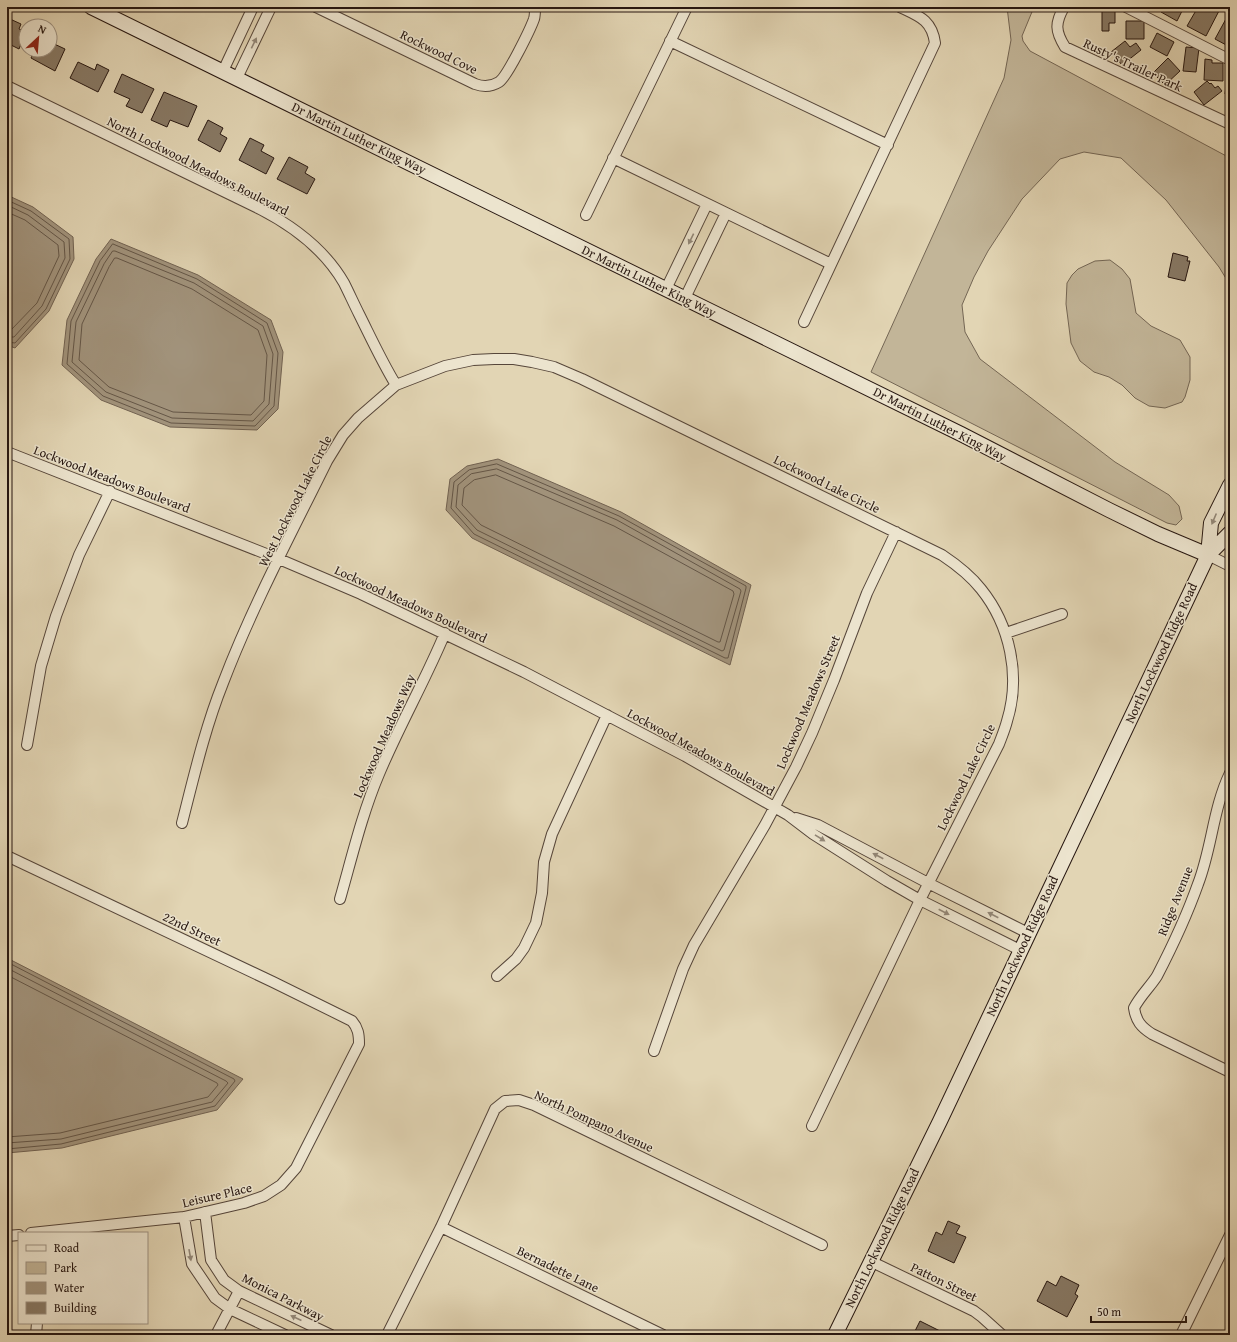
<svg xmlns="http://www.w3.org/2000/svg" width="1237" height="1342" viewBox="0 0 1237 1342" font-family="'Gentium Book Plus',serif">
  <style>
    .green { fill: #c2b598; stroke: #746654 }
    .water { fill: #a2947d; stroke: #716252 }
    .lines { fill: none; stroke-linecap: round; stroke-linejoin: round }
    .shore { stroke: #645647; stroke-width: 1 }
    .building { fill: #887a66; stroke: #271711 }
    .street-casing { stroke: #56463a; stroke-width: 12 }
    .secondary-casing { stroke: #271711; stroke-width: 16 }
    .street { stroke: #ece4ce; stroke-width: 10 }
    .secondary { stroke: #ece4ce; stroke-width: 14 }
    .oneway { fill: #938879 }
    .labels { text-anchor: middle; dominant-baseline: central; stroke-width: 3; stroke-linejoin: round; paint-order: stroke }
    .street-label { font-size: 13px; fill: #271711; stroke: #ece4ce }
  </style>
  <rect width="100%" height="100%" fill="#e2d5b4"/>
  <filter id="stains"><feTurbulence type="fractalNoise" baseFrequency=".005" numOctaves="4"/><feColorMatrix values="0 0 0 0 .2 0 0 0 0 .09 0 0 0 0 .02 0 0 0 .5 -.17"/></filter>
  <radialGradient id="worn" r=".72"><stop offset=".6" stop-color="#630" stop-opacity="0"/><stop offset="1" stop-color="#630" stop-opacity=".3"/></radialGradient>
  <path class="green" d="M1007 7H1034L1022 36 1023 41 1030 51 1230 158V285L1219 267 1166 200 1121 158 1084 152 1060 159 1022 199 988 251 974 277 962 305 965 332 980 359 1115 462 1169 495 1179 506 1182 519 1176 525 1167 523 871 372 1004 78 1011 40Z
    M1110 260 1122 269 1130 279 1136 313 1151 326 1180 340 1190 357V380L1185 397 1182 402 1165 408 1149 406 1135 398 1122 385 1109 377 1094 372 1080 361 1071 343 1066 304 1067 283 1072 275 1078 269 1095 261Z"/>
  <path class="water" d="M7 195 33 207 73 237 74 259 49 311 15 348 7 345Z
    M111 239 198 275 271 320 283 352 278 409 257 430 170 427 101 400 62 365 67 320 96 259Z
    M498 459 621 512 751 585 730 665 472 538 446 510 450 479 467 466Z
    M7 958 243 1079 217 1110 62 1148 7 1153Z"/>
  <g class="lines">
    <path class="shore" d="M7 200 31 211 69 239 70 259 46 309 15 343 7 342
      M7 205 28 215 64 242 65 258 42 306 14 337H7
      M7 212 25 220 58 245 59 256 37 303 11 330 7 331
      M113 244 197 279 267 323 278 353 274 406 255 426 171 423 103 396 67 364 71 321 100 261Z
      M113 251H115L194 283 263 326 273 354 269 404 253 421 172 418 106 392 72 362 76 322 104 264Z
      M115 258H117L192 289 258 330 267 355 264 401 251 415 173 412 109 387 79 360 82 324 109 267Z
      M497 464 619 516 746 586V588L728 658H725L474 534 451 508 454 482 469 470Z
      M497 469 617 520 740 589 741 591 724 650 722 651 477 530 456 507 458 485 471 474Z
      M496 475 614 526 733 591 734 594 720 642H718L481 525 462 505 464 488 474 480Z
      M7 962 234 1079 235 1081 215 1106 61 1144 7 1149
      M7 968 226 1081 228 1083 212 1102 61 1139 7 1143
      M7 975 217 1083 218 1085 208 1097 60 1133 7 1137"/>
  </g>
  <path class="building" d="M1163 7H1184L1177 21 1161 12Z
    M1198 7H1221L1206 36 1187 26Z
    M1102 9H1115V23H1109V31H1102Z
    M1227 17 1230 19V47L1215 39Z
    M10 19 21 24 19 29 26 32 19 49 7 43V23L8 24Z
    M1126 21H1144V39H1126Z
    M1157 33 1174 42 1167 56 1150 47Z
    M1125 41 1130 47 1136 43 1141 50 1122 65 1111 52Z
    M50 42 65 49 55 71 31 58 35 50H50Z
    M1186 47 1199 48 1196 72 1183 71Z
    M1168 58 1180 71 1165 85 1153 73Z
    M1205 59 1212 60V63H1223V81L1204 80Z
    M78 62 95 70 97 64 109 70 98 92 70 78Z
    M1228 69H1230V94H1225Z
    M122 74 154 89 142 113 126 106 130 99 114 92Z
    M1207 81 1210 84 1211 83 1215 88 1218 86 1222 91 1204 105 1194 92Z
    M164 92 197 106 188 127 170 120 167 127 151 120Z
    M208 120 223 128 220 134 227 138 220 152 198 140Z
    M250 138 264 145 261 151 274 158 266 174 239 160Z
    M289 157 308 167 305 173 315 179 307 194 277 179Z
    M1173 253 1188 257 1187 261H1190L1185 281 1168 277Z
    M948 1221 960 1226 956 1233 966 1237 954 1263 928 1251 936 1232 942 1235Z
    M1061 1276 1079 1285 1075 1294 1078 1296 1067 1317 1037 1301 1047 1281 1056 1286Z
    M920 1321 948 1335H913Z"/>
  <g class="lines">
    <g class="street-casing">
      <path id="street" d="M316 7 475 84C483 87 491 87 499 82 507 77 530 30 534 19 535 16 535 11 535 7
        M1064 7C1055 23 1055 31 1065 47L1230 124
        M1126 7 1230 60
        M670 41 888 145
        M223 71 253 7
        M237 78 271 7
        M7 86 260 209C293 226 325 250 344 283 349 293 354 304 359 314 371 338 382 362 396 385
        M613 158 831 264
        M586 215 687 7
        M666 289 707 204
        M685 298 726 213
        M804 322 935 43C932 20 919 16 900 7
        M7 452 279 559 361 594 524 672 685 756 788 815 813 834 887 881 920 900 1020 950
        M1208 555 1230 566
        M1006 633 1062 614
        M27 745 41 666 56 616 79 555 110 491
        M1230 773C1213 808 1212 848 1198 884 1187 915 1172 947 1157 976 1150 987 1140 996 1134 1008 1136 1021 1141 1027 1152 1034L1230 1072
        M796 818 818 825 928 883 1028 933
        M182 823C194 776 205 728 223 683 252 607 291 534 327 461L343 435 358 418 396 385 445 366 473 360 494 359H514L532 362 554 367 582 379 942 555C957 565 970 575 981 589 1010 625 1021 676 1007 721 1005 729 1002 736 999 744L920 900 812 1126
        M7 856 273 982 352 1021C358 1028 359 1034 359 1044L296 1168 281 1185 264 1196 244 1203 184 1217 31 1233
        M340 899C352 857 362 814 379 774 399 726 425 681 445 633
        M497 976 516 959 524 948 536 923 542 893 544 862 552 834 607 715
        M654 1051 683 969 694 945 765 825 796 767 812 733 834 680 867 593 896 532
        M205 1212 211 1260 224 1280 239 1291 331 1335
        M184 1217 192 1264 215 1298 230 1309 285 1335
        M441 1227 663 1335
        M7 1236 19 1235
        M870 1261 974 1311 982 1317 1002 1335
        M36 1335 37 1323
        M216 1335 239 1291
        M387 1335 441 1227 495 1109 505 1101 519 1100 534 1105 822 1245
        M1181 1335 1230 1235"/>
    </g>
    <g class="secondary-casing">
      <path id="secondary" d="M91 7 961 434 1109 510 1158 534 1208 555
        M1208 555 1211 523 1230 485
        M835 1335 940 1121 1208 555 1230 533"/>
    </g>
    <use href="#street" class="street"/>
    <use href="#secondary" class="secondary"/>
  </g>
  <defs><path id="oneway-solid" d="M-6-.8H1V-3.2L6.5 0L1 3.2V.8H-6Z"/></defs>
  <g class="oneway">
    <use href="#oneway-solid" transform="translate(254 43) rotate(-64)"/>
    <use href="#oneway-solid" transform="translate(691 239) rotate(116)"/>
    <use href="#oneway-solid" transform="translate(1214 519) rotate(113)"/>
    <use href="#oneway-solid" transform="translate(820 838) rotate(32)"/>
    <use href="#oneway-solid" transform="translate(878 856) rotate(-152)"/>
    <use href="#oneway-solid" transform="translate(944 912) rotate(27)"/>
    <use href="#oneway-solid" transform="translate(993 915) rotate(-153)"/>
    <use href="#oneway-solid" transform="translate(190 1255) rotate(80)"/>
    <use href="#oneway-solid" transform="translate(296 1318) rotate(-155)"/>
  </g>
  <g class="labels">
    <g class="street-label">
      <text transform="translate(439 52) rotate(26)">Rockwood Cove</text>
      <text transform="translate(1133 65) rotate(25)">Rusty's Trailer Park</text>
      <text transform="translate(359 138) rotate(26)">Dr Martin Luther King Way</text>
      <text transform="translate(198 166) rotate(27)">North Lockwood Meadows Boulevard</text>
      <text transform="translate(649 281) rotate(26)">Dr Martin Luther King Way</text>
      <text transform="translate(940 424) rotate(27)">Dr Martin Luther King Way</text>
      <text transform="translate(112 479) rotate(21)">Lockwood Meadows Boulevard</text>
      <text transform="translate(827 484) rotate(26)">Lockwood Lake Circle</text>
      <text transform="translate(295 501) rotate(-63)">West Lockwood Lake Circle</text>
      <text transform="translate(411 604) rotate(25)">Lockwood Meadows Boulevard</text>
      <text transform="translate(1161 653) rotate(-65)">North Lockwood Ridge Road</text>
      <text transform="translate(808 702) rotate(-67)">Lockwood Meadows Street</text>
      <text transform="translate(384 736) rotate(-66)">Lockwood Meadows Way</text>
      <text transform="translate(701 752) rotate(29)">Lockwood Meadows Boulevard</text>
      <text transform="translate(966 777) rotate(-64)">Lockwood Lake Circle</text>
      <text transform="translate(1175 901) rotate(-68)">Ridge Avenue</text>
      <text transform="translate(192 929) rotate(25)">22nd Street</text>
      <text transform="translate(1022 946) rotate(-65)">North Lockwood Ridge Road</text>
      <text transform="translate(594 1121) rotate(25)">North Pompano Avenue</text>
      <text transform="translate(217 1195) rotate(-13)">Leisure Place</text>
      <text transform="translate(882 1238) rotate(-64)">North Lockwood Ridge Road</text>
      <text transform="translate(558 1269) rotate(26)">Bernadette Lane</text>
      <text transform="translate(944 1282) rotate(26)">Patton Street</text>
      <text transform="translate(283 1297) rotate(27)">Monica Parkway</text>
    </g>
  </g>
  <rect width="1237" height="1342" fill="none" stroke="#e2d5b4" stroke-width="24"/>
  <rect x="8" y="8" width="1221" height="1326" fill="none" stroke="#271711" stroke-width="2"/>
  <rect x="12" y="12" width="1213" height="1318" fill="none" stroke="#271711"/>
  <rect x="18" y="1232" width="130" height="92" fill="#ece4ce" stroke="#9d9282"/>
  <rect x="26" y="1245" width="20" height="6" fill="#ece4ce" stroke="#9d9282"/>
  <text x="54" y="1252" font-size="12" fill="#271711">Road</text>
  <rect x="26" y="1262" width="20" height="12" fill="#c2b598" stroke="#9d9282"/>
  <text x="54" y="1272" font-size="12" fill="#271711">Park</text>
  <rect x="26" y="1282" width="20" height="12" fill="#a2947d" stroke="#9d9282"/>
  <text x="54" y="1292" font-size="12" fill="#271711">Water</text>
  <rect x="26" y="1302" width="20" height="12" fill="#887a66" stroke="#9d9282"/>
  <text x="54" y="1312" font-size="12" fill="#271711">Building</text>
  <g transform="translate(38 38) rotate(26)"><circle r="19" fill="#ece4ce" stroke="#9d9282"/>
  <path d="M0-3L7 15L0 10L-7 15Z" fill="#8f2418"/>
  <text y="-6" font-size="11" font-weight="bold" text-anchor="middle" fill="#271711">N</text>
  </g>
  <path d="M1091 1316v6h95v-6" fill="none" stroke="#271711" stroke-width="2"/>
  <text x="1097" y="1316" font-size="12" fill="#271711" stroke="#ece4ce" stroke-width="3" paint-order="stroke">50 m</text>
  <rect width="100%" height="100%" filter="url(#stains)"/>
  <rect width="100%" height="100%" fill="url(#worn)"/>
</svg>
